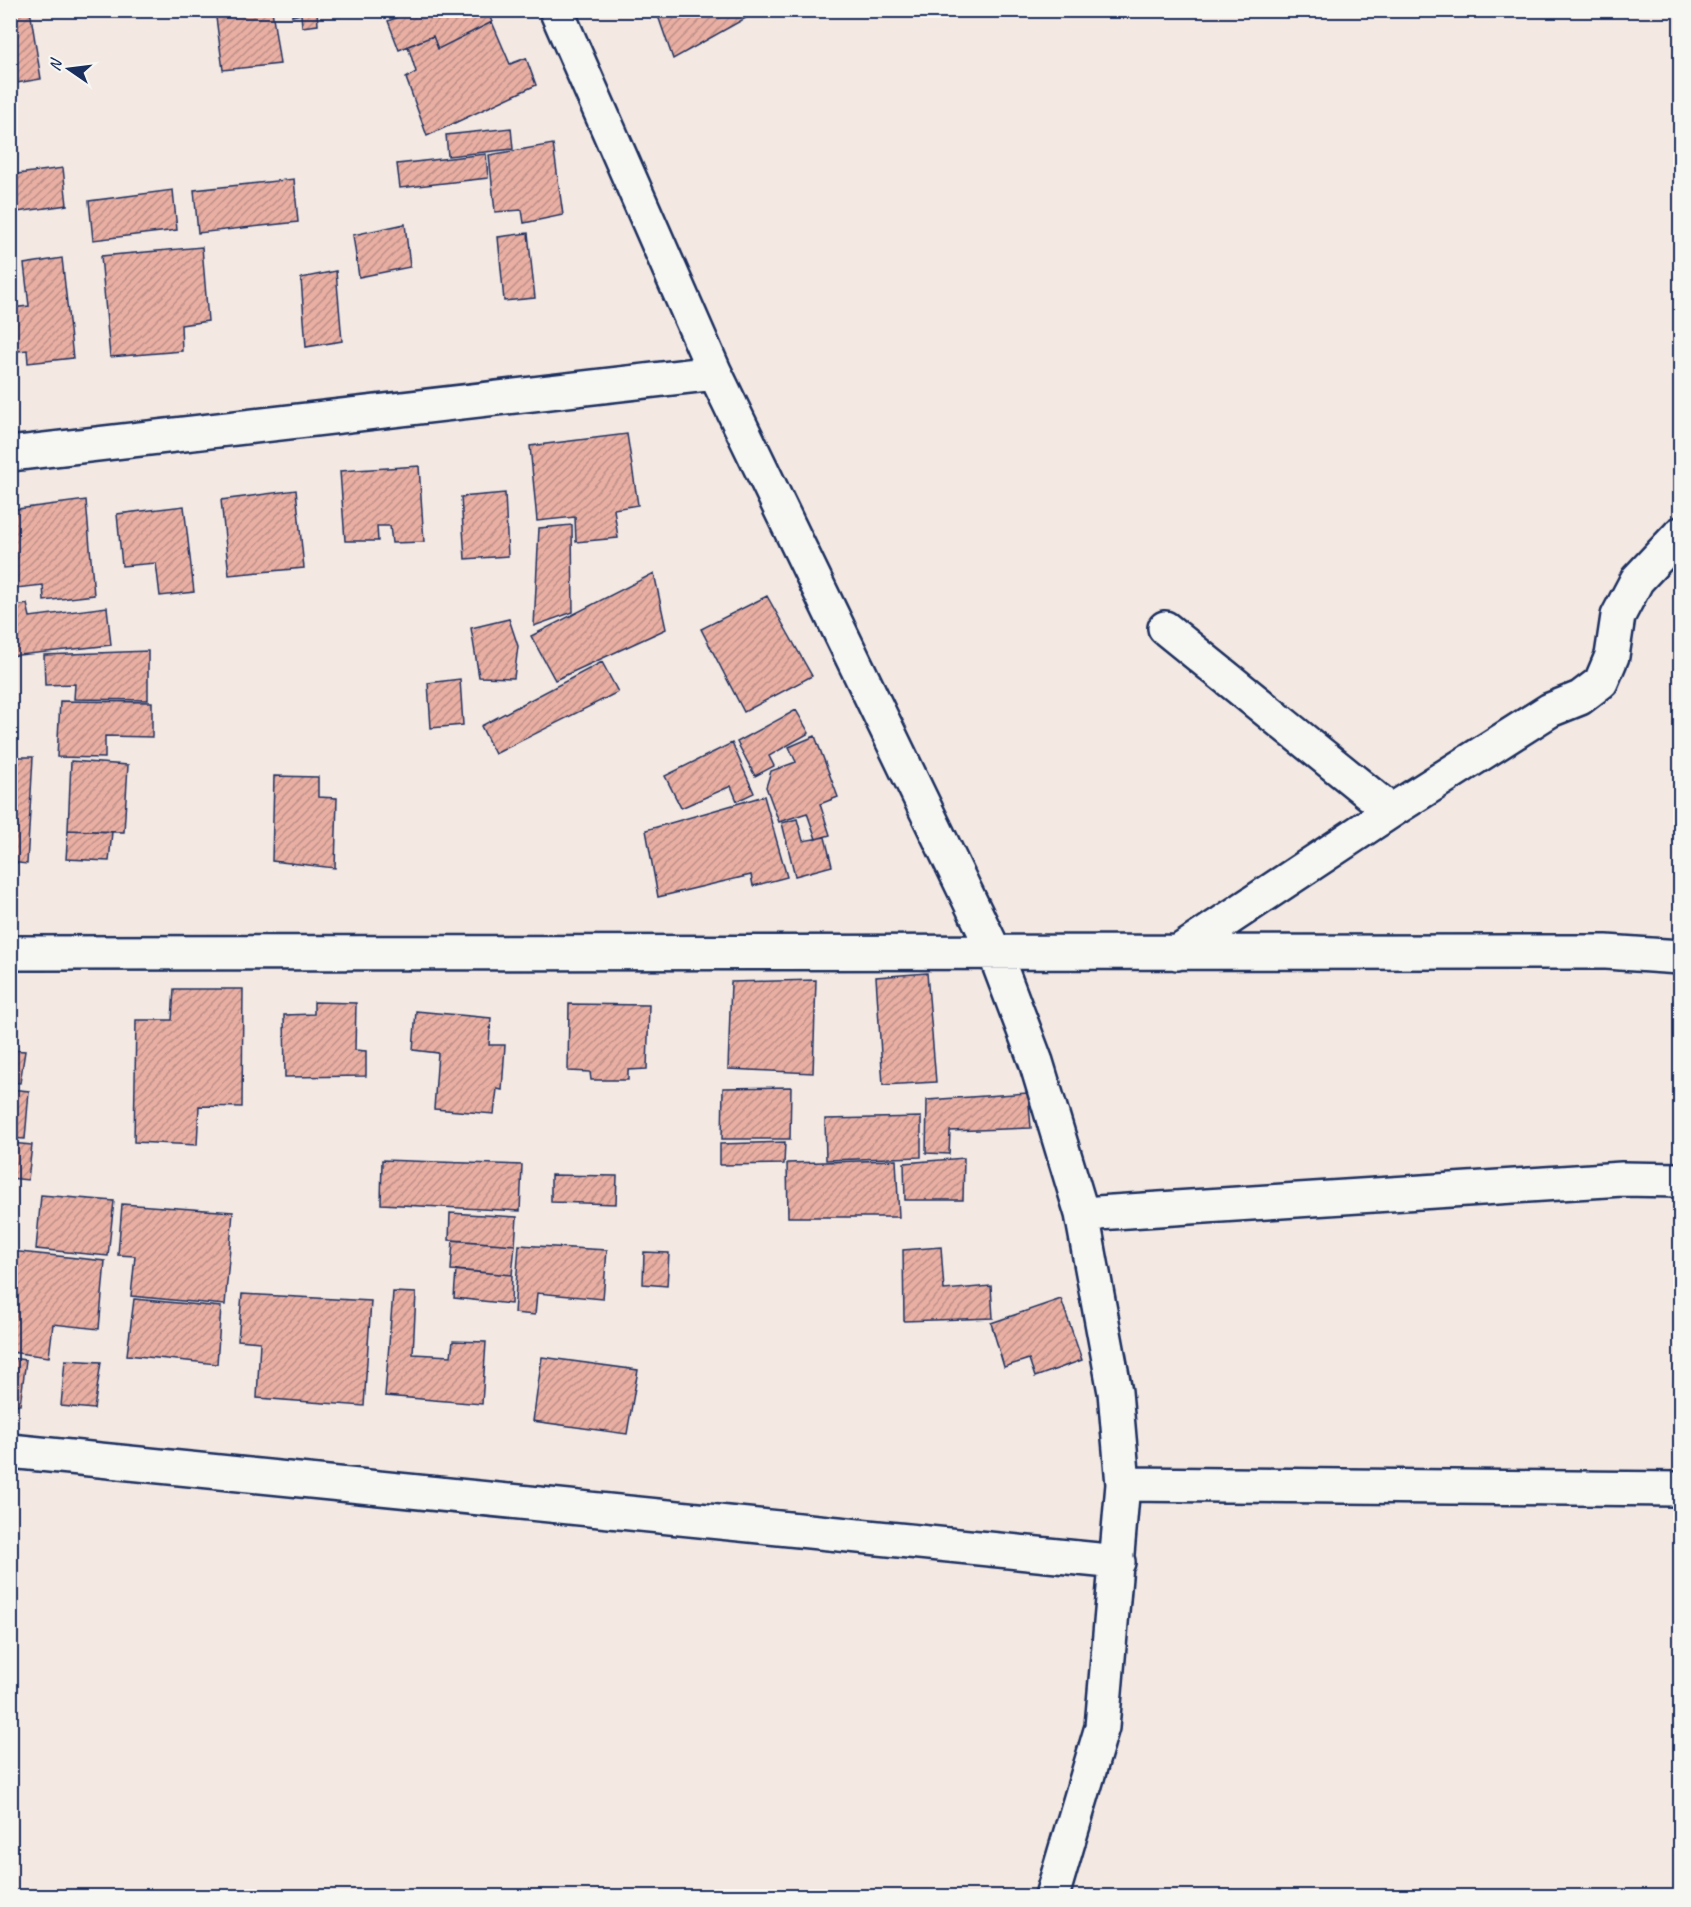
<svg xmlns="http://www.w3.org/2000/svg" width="1691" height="1907" viewBox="0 0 1691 1907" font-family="Caveat,sans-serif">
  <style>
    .building { fill: url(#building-hatch); stroke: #1b2f5e; stroke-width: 1.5 }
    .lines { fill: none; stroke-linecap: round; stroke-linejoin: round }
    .minor-casing { stroke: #1b2f5e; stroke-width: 38 }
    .minor { stroke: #f6f6f2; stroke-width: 33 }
  </style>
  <defs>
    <pattern id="building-hatch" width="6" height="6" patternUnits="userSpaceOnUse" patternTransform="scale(1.5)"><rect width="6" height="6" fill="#e9afa3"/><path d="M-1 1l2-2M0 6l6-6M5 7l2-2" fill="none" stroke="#bc8f88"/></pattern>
  </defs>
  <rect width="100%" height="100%" fill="#f3e8e2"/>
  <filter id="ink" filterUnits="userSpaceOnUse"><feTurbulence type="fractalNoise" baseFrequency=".0167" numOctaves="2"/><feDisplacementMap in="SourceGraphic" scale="12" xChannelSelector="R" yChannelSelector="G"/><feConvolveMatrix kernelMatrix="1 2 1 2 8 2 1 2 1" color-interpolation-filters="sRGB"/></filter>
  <g filter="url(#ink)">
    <path class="building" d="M10 10H30L41 79 10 84Z
      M215 10H272L280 64 223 70Z
      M292 10H317L318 25 302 27 301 14 292 16Z
      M414 10H487L492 22 438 49 433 36 399 50 388 21Z
      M656 10H760L673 59Z
      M492 22 510 64 526 58 536 85 427 136 406 78 416 72 408 46 433 36 438 49Z
      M511 128 513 149 448 156 446 135Z
      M553 144 563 215 524 223 522 210 495 212 489 155Z
      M486 154 488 178 400 188 397 164Z
      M63 168 67 205 10 213V175Z
      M294 179 298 222 198 233 194 190Z
      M173 190 177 230 93 240 89 201Z
      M405 224 410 267 359 277 353 235Z
      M528 233 535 298 504 301 498 237Z
      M202 247 208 321 181 325 182 351 110 357 101 256Z
      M62 258 73 358 28 363 27 350 10 352V308L29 306 24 264Z
      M336 271 342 341 306 347 301 278Z
      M627 434 638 505 614 509 618 538 576 542 575 517 537 521 530 446Z
      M419 466 424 542 392 543 390 526H377L378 541H345L340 471Z
      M296 490 304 568 229 575 221 500Z
      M505 493 508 556 465 559 461 497Z
      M86 500 94 595 44 601 43 585 16 588 10 510Z
      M184 506 194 592 160 596 156 563 122 566 117 514Z
      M572 525 573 612 534 626 539 528Z
      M654 573 666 629 555 680 531 636Z
      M767 596 812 676 744 712 701 629Z
      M27 604 30 617 107 607 111 645 10 656V607Z
      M509 619 518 646 514 678 479 677 471 628Z
      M148 651V700L74 699 75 684 45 685 44 655Z
      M602 662 618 692 495 754 481 726Z
      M460 679 463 725 431 728 428 683Z
      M60 701 152 702V737L105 736V758L57 757Z
      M796 710 809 733 769 756 774 766 755 776 737 742Z
      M815 736 838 797 820 804 830 835 816 839 807 813 779 822 766 787 771 771 796 762 789 747Z
      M732 743 754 793 737 801 731 786 681 808 665 776Z
      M10 757H33L27 864 10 862Z
      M71 761 128 765 124 832 68 830Z
      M274 776 318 777V797L337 798 335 868 272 861Z
      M764 796 787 877 753 886 751 875 658 897 646 830Z
      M797 819 803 841 825 837 832 866 795 876 782 823Z
      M68 830 112 832 109 861 66 859Z
      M927 973 936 1082 883 1085 876 977Z
      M816 980 813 1073 728 1069 731 982Z
      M174 989H243L242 1107 199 1106 197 1145 134 1142 136 1020H172Z
      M314 1002 356 1003 355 1050 366 1051V1076L285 1077 284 1015 314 1014Z
      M569 1004 649 1005 647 1069 628 1070V1080H591L590 1072 568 1071Z
      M416 1011 491 1018 489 1045H505L502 1090 497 1089 494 1114 434 1109 438 1053 413 1050Z
      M10 1050 25 1051 20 1083 10 1082Z
      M791 1087 790 1139H722L723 1088Z
      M10 1089 29 1091 25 1139 10 1138Z
      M1028 1093 1031 1128 950 1131 949 1154 926 1153 927 1100Z
      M921 1117V1157L826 1160 825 1119Z
      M785 1142 784 1164 720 1165V1144Z
      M10 1143 32 1145 28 1180 10 1178Z
      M964 1158 963 1200H905L904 1163Z
      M382 1160 522 1165 520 1211 381 1204Z
      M896 1160 899 1217H788L787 1163Z
      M551 1175 617 1176 616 1204 551 1202Z
      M41 1195 114 1201 108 1256 36 1249Z
      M122 1204 233 1212 225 1305 131 1296 135 1256 118 1255Z
      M450 1213 517 1217 515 1245 449 1240Z
      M453 1240 515 1245 512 1275 451 1270Z
      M519 1245 607 1250 603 1299 537 1293 535 1315 514 1313Z
      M941 1247 944 1290 991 1286 993 1318 904 1321 903 1250Z
      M10 1251 105 1261 99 1329 53 1324 49 1357 10 1352Z
      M644 1252 669 1253 667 1286 643 1284Z
      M456 1270 512 1275 511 1304 454 1298Z
      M393 1292 416 1293 413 1354 451 1356 453 1341 486 1342 482 1404 385 1396Z
      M242 1294 371 1301 364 1406 257 1398 260 1342 238 1340Z
      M134 1299 221 1307 217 1364 127 1355Z
      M1061 1299 1082 1360 1035 1377 1029 1359 1004 1367 991 1323Z
      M542 1357 638 1370 627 1434 533 1421Z
      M10 1358 26 1360 20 1405 10 1404Z
      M65 1360 101 1362 94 1409 61 1406Z"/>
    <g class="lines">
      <g class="minor-casing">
        <path id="minor" d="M556 10 715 373 994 951 1036 1062 1082 1214 1115 1392 1123 1484 1102 1727 1052 1896
          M10 454 715 373
          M1165 628 1391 811
          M10 953 1606 952 1680 957
          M1177 953 1391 811 1550 710 1580 698 1601 682 1612 656 1618 616 1637 580 1680 534
          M1082 1214 1622 1179 1680 1180
          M10 1451 1118 1562
          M1123 1484 1680 1489"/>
      </g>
      <use href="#minor" class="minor"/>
    </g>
  </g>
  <rect width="1691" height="1907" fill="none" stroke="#f6f6f2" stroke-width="36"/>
  <rect x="18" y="18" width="1655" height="1871" fill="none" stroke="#1b2f5e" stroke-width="2" filter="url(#ink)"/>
  <g transform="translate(69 69) rotate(284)" stroke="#f6f6f2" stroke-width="4.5" paint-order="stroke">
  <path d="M0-4.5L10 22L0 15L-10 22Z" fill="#1b2f5e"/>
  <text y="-9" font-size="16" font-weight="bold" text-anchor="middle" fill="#1b2f5e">N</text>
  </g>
</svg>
